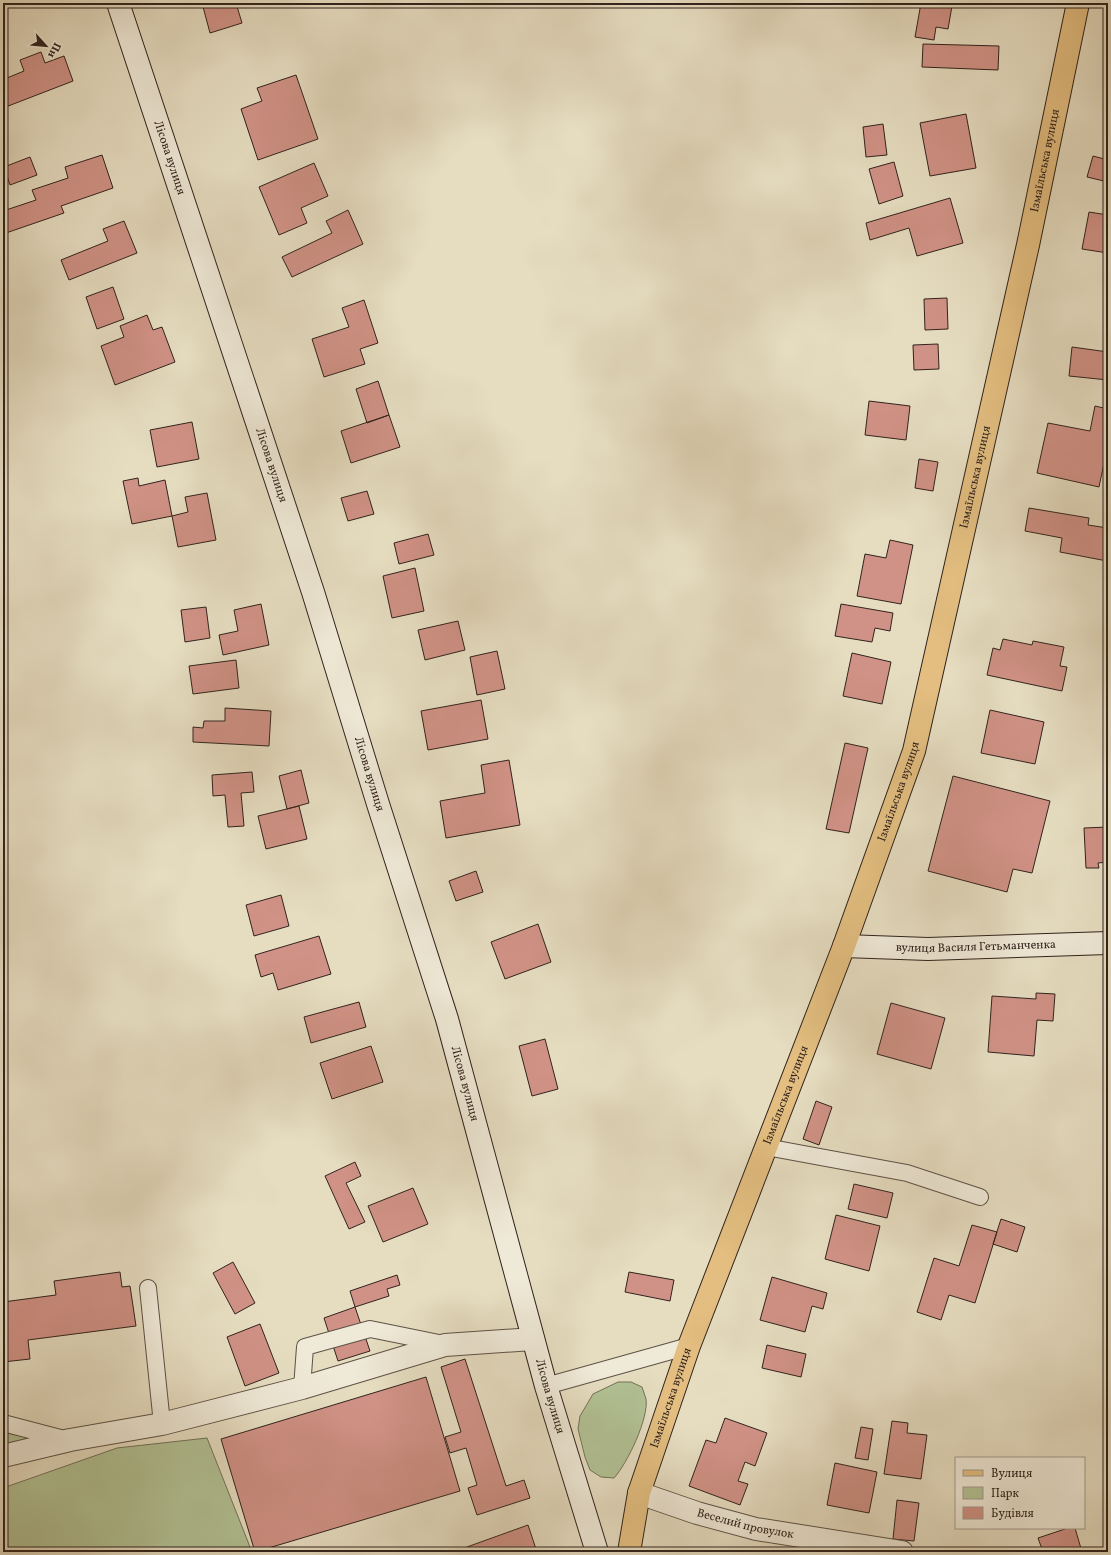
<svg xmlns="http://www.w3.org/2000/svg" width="1111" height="1555" viewBox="0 0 1111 1555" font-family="Vollkorn,serif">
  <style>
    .green { fill: #b2c295; stroke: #727259 }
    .building { fill: #d09286; stroke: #31231d }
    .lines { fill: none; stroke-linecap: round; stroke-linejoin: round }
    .lane-casing { stroke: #5e5246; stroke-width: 18 }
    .street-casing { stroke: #5e5246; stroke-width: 24 }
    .secondary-casing { stroke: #31231d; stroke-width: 24 }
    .primary-casing { stroke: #31231d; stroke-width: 24 }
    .lane { stroke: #efe9d7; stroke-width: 16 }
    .street { stroke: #efe9d7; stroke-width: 22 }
    .secondary { stroke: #efe9d7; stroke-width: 22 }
    .primary { stroke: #e3be80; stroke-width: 22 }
    .labels { text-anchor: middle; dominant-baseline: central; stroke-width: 4; stroke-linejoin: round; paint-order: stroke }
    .street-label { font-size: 12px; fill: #31231d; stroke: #efe9d7 }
  </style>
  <rect width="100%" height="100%" fill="#e6ddc1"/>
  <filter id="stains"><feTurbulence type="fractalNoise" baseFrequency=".005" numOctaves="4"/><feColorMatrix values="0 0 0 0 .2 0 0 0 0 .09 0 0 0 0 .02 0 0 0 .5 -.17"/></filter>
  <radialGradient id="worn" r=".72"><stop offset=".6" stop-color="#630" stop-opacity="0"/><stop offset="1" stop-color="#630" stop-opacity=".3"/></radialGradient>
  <path class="green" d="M618 1382H631L642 1387C643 1391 645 1395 646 1399 649 1418 627 1464 614 1478L601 1477 590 1470 585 1457 578 1429 580 1416 593 1394Z
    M3 1432 35 1439 3 1449Z
    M207 1438 252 1552H3V1488L117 1448Z"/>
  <path class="building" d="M202 3H236L242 23 210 33Z
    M921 3 952 6 948 29 936 27 934 40 915 37Z
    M923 44 999 46 998 70 922 67Z
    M41 52 45 63 64 56 73 81 3 108V68L7 78 24 71 20 60Z
    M296 75 318 139 258 160 241 109 262 101 257 88Z
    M966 114 976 168 930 176 920 123Z
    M883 124 887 155 866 157 863 127Z
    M102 155 113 188 61 206 64 213 3 234V211L36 200 32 190 68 178 65 167Z
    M1093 156 1108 160V182L1087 177Z
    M30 157 37 175 10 185 4 167Z
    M894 162 903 196 879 204 869 169Z
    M314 163 328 196 301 208 307 223 279 235 259 187Z
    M950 198 963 243 917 256 909 228 870 240 866 223Z
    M348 210 363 244 292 277 282 257 332 233 326 221Z
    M1089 212 1108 215V253L1082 249Z
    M124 221 137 253 69 280 61 260 108 241 103 229Z
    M113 287 124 319 97 329 86 297Z
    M947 298 948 329 925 330 924 299Z
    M364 300 378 343 360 349 365 364 324 377 312 339 349 327 342 308Z
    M147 315 153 330 162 327 175 362 115 385 101 346 124 337 120 326Z
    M938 344 939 369 914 370 913 345Z
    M1072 347 1108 352V380L1069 376Z
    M378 381 389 415 367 423 356 389Z
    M869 401 910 406 906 440 865 435Z
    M1095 406 1108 409V444L1099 487 1037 473 1048 423 1090 431Z
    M389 415 400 447 351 463 341 431Z
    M192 422 199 459 157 467 150 430Z
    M919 459 938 462 933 491 915 488Z
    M138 478 139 486 165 480 172 516 132 524 123 481Z
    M367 491 374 514 348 521 341 498Z
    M207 493 216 540 178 547 172 516 188 512 185 497Z
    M1029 508 1089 518 1088 525 1108 528 1107 561 1060 552 1062 538 1025 531Z
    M428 534 434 555 399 564 394 543Z
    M890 540 913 545 901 604 857 596 865 554 886 558Z
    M415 568 424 611 392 618 383 576Z
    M261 604 269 645 223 655 219 635 238 631 234 610Z
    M841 604 893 613 890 631 875 628 872 642 835 636Z
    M206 607 210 638 185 642 181 610Z
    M458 621 465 650 425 660 418 630Z
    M1003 639 1032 645 1033 641 1064 647 1060 666 1067 667 1062 691 987 675 993 648 1000 650Z
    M497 651 505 689 477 695 470 657Z
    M852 653 891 662 882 704 843 696Z
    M236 660 239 688 193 694 189 666Z
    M481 700 488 739 428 750 421 711Z
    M225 708 271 711 269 746 193 742V727L203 728 204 721H225Z
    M990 710 1044 722 1035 764 981 753Z
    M845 743 868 748 849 833 826 829Z
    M509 760 520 825 446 838 440 801 485 793 481 765Z
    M301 770 309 803 287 809 279 776Z
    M252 772 254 792 241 793 244 826 228 827 225 795 213 796 212 775Z
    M953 776 1050 801 1032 873 1013 869 1007 892 928 871Z
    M299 806 307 839 266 849 258 816Z
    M1108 827V862L1098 863 1099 868H1086L1084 828Z
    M476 871 483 892 456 901 449 881Z
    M281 895 289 926 254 936 246 905Z
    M538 924 551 962 505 979 491 942Z
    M319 936 331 974 278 990 273 973 261 977 255 955Z
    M1036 993 1055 994 1053 1021 1037 1020 1034 1056 988 1052 992 996 1036 999Z
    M359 1002 366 1027 311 1043 304 1017Z
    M891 1003 945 1018 931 1069 877 1054Z
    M545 1039 558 1089 532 1096 519 1046Z
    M371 1046 383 1082 332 1099 320 1063Z
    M816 1101 832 1107 819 1145 803 1139Z
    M355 1162 361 1176 346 1183 365 1222 349 1229 325 1176Z
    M854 1184 893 1193 887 1218 848 1209Z
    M413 1188 428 1224 383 1242 368 1206Z
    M836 1215 880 1226 869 1271 825 1259Z
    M1001 1219 1025 1227 1017 1252 993 1244Z
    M972 1225 997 1232 975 1303 949 1295 941 1320 917 1312 934 1258 959 1266Z
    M233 1262 255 1303 235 1314 213 1273Z
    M120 1272 122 1287 130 1286 136 1326 28 1340 30 1359 3 1362V1302L56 1295 54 1281Z
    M629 1272 674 1280 670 1301 625 1292Z
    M397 1275 400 1285 387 1289 389 1296 355 1307 350 1291Z
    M772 1277 827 1293 823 1309 812 1306 805 1332 760 1320Z
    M355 1307 370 1351 338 1361 324 1318Z
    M260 1324 279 1373 245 1386 227 1337Z
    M767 1345 806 1354 801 1377 762 1368Z
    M465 1359 506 1486 524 1480 530 1498 477 1515 468 1488 477 1485 466 1448 450 1453 445 1437 461 1432 441 1367Z
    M426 1377 460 1491 255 1552 221 1439Z
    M725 1418 767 1433 755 1466 745 1462 738 1481 748 1484 740 1505 689 1486 706 1440 716 1443Z
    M892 1421 908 1423 907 1433 927 1435 921 1479 884 1474Z
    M861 1427 873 1429 868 1460 855 1458Z
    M835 1463 877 1472 869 1513 827 1505Z
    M897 1500 919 1503 914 1541 893 1539Z
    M528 1525 537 1552H453Z
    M1068 1528H1075L1082 1552H1043L1038 1538Z"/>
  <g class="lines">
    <g class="lane-casing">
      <path id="lane" d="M766 1147 907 1173 980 1197
        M148 1288 162 1424
        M546 1386 689 1346
        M302 1388 305 1347 370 1329 444 1344
        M3 1423 68 1440"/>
    </g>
    <g class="street-casing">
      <g id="street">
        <path d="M3 1456 70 1440 162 1424 302 1388 445 1345 533 1339"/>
        <path id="s1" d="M639 1493 697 1513 756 1529 902 1552"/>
      </g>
    </g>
    <g class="secondary-casing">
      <g id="secondary">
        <path id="s2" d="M118 3 313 592 378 804 447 1019 546 1386 597 1552"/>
        <path id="s3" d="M844 946 928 949 1108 943"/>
      </g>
    </g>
    <g class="primary-casing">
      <g id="primary">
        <path id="s4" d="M629 1552 639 1493 689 1346 844 946 914 751 1028 245 1078 3"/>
      </g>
    </g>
    <use href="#lane" class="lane"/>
    <use href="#street" class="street"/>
    <use href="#secondary" class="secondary"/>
    <use href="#primary" class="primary"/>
  </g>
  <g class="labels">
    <g class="street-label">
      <text stroke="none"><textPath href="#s2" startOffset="163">Лісова вулиця</textPath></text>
      <text stroke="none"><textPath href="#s4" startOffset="1456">Ізмаїльська вулиця</textPath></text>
      <text stroke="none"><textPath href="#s2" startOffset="487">Лісова вулиця</textPath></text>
      <text stroke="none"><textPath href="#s4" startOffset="1132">Ізмаїльська вулиця</textPath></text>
      <text stroke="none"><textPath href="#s2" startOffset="811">Лісова вулиця</textPath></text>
      <text stroke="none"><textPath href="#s4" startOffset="808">Ізмаїльська вулиця</textPath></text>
      <text stroke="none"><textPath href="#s3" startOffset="132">вулиця Василя Гетьманченка</textPath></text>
      <text stroke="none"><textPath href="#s2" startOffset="1135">Лісова вулиця</textPath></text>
      <text stroke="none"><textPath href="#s4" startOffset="484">Ізмаїльська вулиця</textPath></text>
      <text stroke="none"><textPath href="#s2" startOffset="1459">Лісова вулиця</textPath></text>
      <text stroke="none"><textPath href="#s4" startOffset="160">Ізмаїльська вулиця</textPath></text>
      <text stroke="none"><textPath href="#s1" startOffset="111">Веселий провулок</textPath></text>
    </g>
  </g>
  <rect width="1111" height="1555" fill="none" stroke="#e6ddc1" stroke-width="16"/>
  <rect x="4" y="4" width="1103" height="1547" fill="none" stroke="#31231d" stroke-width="2"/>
  <rect x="8" y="8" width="1095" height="1539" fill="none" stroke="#31231d"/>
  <rect x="955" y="1457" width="130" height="72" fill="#efe9d7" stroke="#a39a8d"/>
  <rect x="963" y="1470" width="20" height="6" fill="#e3be80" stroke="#a39a8d"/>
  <text x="991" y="1477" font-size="12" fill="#31231d">Вулиця</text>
  <rect x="963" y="1487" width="20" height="12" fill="#b2c295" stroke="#a39a8d"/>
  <text x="991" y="1497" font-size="12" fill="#31231d">Парк</text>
  <rect x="963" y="1507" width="20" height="12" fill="#d09286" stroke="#a39a8d"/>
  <text x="991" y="1517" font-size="12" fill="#31231d">Будівля</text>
  <g transform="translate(46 46) rotate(117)" stroke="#efe9d7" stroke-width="3" paint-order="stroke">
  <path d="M0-3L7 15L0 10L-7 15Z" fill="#31231d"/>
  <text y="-6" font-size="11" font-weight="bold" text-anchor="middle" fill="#31231d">Пн</text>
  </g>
  <rect width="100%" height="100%" filter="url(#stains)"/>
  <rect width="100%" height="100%" fill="url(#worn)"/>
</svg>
